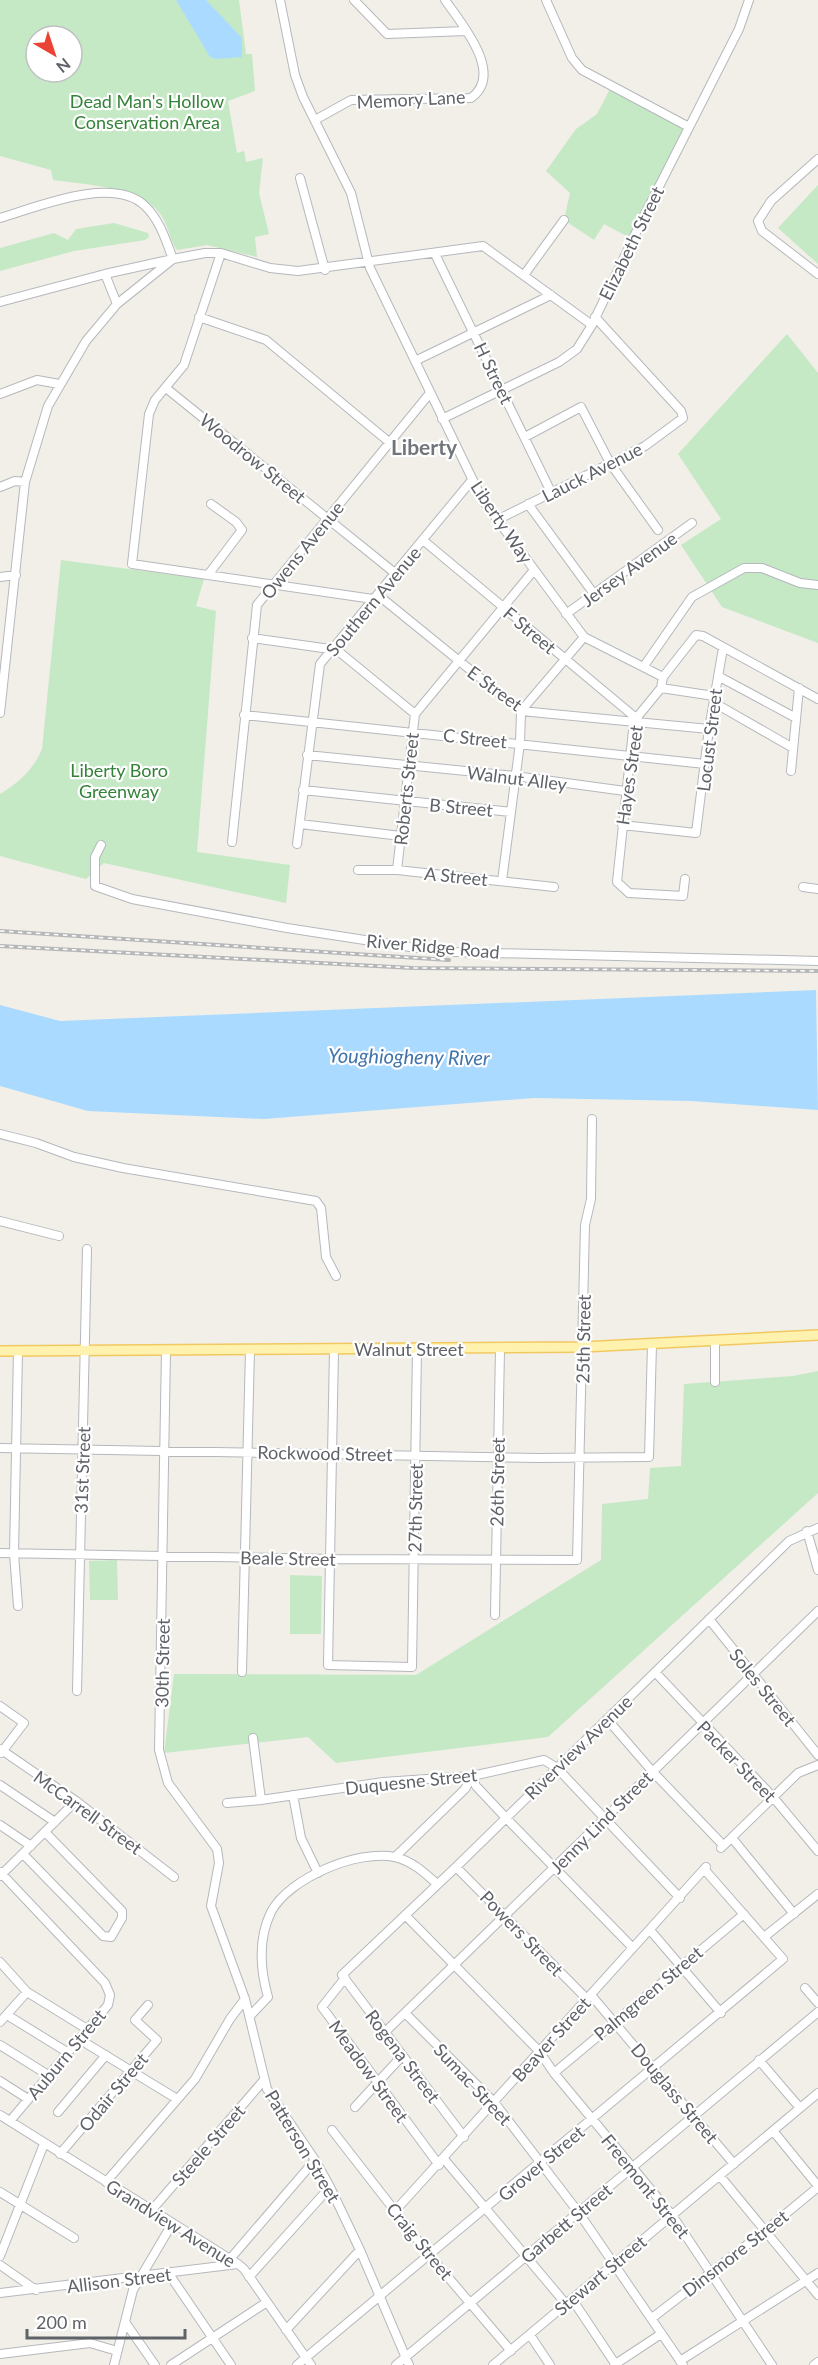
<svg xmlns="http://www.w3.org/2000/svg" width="818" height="2365" viewBox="0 0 818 2365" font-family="Lato,sans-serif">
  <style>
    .green { fill: #c5e8c5; fill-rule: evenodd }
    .water { fill: #aadaff }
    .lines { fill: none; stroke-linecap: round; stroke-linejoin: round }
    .minor-casing { stroke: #b5b8bc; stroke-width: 10 }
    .major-casing { stroke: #f2c960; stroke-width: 12 }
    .minor { stroke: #fff; stroke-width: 8 }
    .major { stroke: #fff2af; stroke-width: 9 }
    .rail-casing { stroke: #b6b7b8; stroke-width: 4 }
    .rail { stroke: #fff; stroke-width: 1.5; stroke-dasharray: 4.5; stroke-linecap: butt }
    .labels { text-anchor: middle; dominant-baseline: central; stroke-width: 4.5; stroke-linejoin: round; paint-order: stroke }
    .street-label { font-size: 18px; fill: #5f6368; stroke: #fff }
    .park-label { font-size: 18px; fill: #348238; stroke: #fff }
    .water-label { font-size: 20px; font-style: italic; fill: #4174aa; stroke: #fff }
    .quarter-label { font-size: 21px; font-weight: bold; fill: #70757a; stroke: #fff }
  </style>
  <rect width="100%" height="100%" fill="#f1efe8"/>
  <path class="green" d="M0 0H239L246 54H252L255 91 228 101 237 153 244 151 246 162 263 158 259 193 269 234 255 237 257 257 207 245 177 250C168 237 168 220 156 209 134 187 83 184 53 180L51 170 0 156ZM36 36H72V72H36Z
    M611 87 689 127 632 239 604 224 594 240 564 220 570 193 546 171 576 129 597 114Z
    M818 185V264L778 228Z
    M114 223 148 233 149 237 145 240 74 251 0 271V248L54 233 68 240 76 229Z
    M787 334 818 373V643L722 607 681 545 721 519 678 454Z
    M61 560 204 579 196 606 216 611 197 852 290 865 286 903 104 863 86 879 0 856V794C20 782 33 770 42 749Z
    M818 1371V1493L548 1737 336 1763 308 1737 164 1753 174 1674 416 1675 601 1560 602 1504 648 1499 650 1468 681 1466 684 1384 793 1376Z
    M117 1560 118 1600H90L89 1561Z
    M290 1575 322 1576 321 1634H290Z"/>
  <path class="water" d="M176 0H206L242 38V57L217 59 210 57Z
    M816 990 818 1110 691 1101 534 1098 264 1119 88 1111 0 1086V1005L60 1021Z"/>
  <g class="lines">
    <g class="minor-casing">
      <path id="minor" d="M280 0 295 75 303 97 351 193 370 268 482 499 584 637 663 677
        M354 0 387 34 466 31
        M546 0 572 58 582 70 689 127
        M315 120 351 100 471 98C505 74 461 23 445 0
        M818 159 771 201 758 221 762 231 818 274
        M300 178 325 270
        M0 218C37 207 113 175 145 206 160 220 166 241 173 259L105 274 0 302
        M221 253 184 365 155 400 149 414 132 564 373 599
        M435 254 551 492
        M105 274 117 304
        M524 275 564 220
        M199 317 266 340 389 442
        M415 361 551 295
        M166 388 396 574
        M0 394 37 380 59 384
        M442 419 559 362 577 349 592 325 641 222 739 29 749 0
        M525 437 581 407 610 463 658 530
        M0 487 15 481 25 482
        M528 504 594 594
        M497 520 645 446 683 418 681 411 595 317
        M424 541 636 718
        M208 575 242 530 236 522 211 504
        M0 577 16 575
        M378 595 521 711 709 729
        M566 614 692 523
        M252 638 330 649
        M332 646 415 714
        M644 666 692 597 744 568H762L800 583 818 585
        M718 676 796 718
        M663 677 661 688 634 721 617 882 629 893 683 896 685 879
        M663 677 696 635 703 636 818 699
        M661 688 714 696 718 705 793 748
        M0 713 25 482 48 406 86 341 117 304 173 259 205 253H221L270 268 298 271 483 246 592 325
        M244 715 705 764
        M307 755 515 776 625 791
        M791 771 799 688
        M303 790 511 812
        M300 824 401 836
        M622 825 696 833 709 729 723 648
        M232 842 257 605 430 393
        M297 844 320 664 472 480
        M101 845 95 857V886L132 899 287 928 410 947 453 952 818 961
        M358 870H397L554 887
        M397 870 415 714 534 570
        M502 881 520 743 521 711 584 637
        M803 887 818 889
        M0 1134 36 1143 74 1157 123 1168 316 1201 321 1208 326 1257 336 1276
        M0 1221 59 1236
        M166 1350 159 1750 168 1783 217 1849 219 1863 211 1906 245 1999 267 2089 315 2160 330 2187 360 2250 409 2365
        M334 1350 328 1665 412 1667 417 1349
        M18 1351 14 1554 18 1606
        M715 1382V1341
        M0 1448 538 1458 649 1457 652 1344
        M807 1531 818 1570
        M0 1553 330 1559 577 1560 585 1225 591 1199 592 1119
        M495 1615 500 1349
        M709 1619 818 1755
        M242 1672 250 1350
        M655 1672 773 1797 818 1851
        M77 1691 87 1249
        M0 1706 24 1723 1 1753
        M607 1719 652 1771 723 1845
        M253 1738 261 1800
        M0 1749 76 1801 174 1877
        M472 1776 476 1786 506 1818 633 1948
        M0 1785 55 1822
        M293 1795 301 1838 318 1873
        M227 1803 261 1800 383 1782 472 1776 544 1760 557 1768 680 1898
        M0 1825 31 1846
        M732 1838 794 1914
        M721 1848 798 1773 818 1765
        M23 1854 103 1936 111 1937 122 1918V1911L45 1832
        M395 1857 465 1789 472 1776
        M456 1867 587 1999
        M0 1872 105 1983 110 1995 108 2005 10 2121
        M0 1876 76 1801
        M405 1915 539 2051 554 2073 672 2215 772 2365
        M650 1930 721 2013
        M764 1937 818 1894
        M0 1962 27 1992 87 2029
        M345 1978 322 2007 439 2165
        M805 1988 818 2003
        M591 1995 734 2164
        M405 2013 494 2102 579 2213 683 2365
        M7 2015 67 2052
        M250 2016 268 1997C260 1969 258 1939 271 1912 289 1878 358 1849 395 1857 412 1861 425 1873 437 1884
        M0 2022 27 1992
        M384 2033 818 1611
        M79 2039 177 2099
        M0 2045 48 2075
        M759 2060 800 2108
        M554 2073 744 1914
        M0 2081 28 2099
        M355 2107 402 2056
        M58 2112 106 2055
        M0 2115 238 2264 244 2269 311 2365
        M332 2130 430 2256 511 2351
        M774 2132 818 2186
        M464 2137 342 1975 456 1867 789 1541 818 1528
        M60 2154 157 2040 135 2020 148 2005
        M444 2159 566 2304
        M720 2176 818 2295
        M106 2182 195 2079 230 2019 245 1999
        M0 2192 74 2238
        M151 2211 264 2080
        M395 2211 706 1867
        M0 2256 44 2144
        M230 2259 315 2160
        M0 2265 36 2290
        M169 2274 231 2365
        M249 2277 330 2187
        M0 2293 238 2264
        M572 2299 616 2365
        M652 2318 765 2231 818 2187
        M125 2322 155 2365
        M286 2330 360 2250
        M530 2335 550 2365
        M0 2354 90 2343 117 2351
        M680 2361 818 2273
        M114 2365 133 2290 172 2224
        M171 2365 267 2302
        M297 2365 783 1959 704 1869
        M396 2365 818 2012
        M493 2365 818 2093
        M614 2365 661 2334
        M814 2365 818 2362"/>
    </g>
    <g class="major-casing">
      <path id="major" d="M0 1351 583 1347 818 1335"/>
    </g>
    <use href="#minor" class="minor"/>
    <use href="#major" class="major"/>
    <g class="rail-casing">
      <path id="rail" d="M0 931 449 960
        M0 946 413 968 818 971"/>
    </g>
    <use href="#rail" class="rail"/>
  </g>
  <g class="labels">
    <g class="street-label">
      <text transform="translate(411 99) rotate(-3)">Memory Lane</text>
      <text transform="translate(631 243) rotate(-64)">Elizabeth Street</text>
      <text transform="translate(494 373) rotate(64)">H Street</text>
      <text transform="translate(253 458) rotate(39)">Woodrow Street</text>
      <text transform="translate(592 472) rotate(-27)">Lauck Avenue</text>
      <text transform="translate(502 522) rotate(56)">Liberty Way</text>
      <text transform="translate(302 550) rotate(-51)">Owens Avenue</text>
      <text transform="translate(629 569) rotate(-36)">Jersey Avenue</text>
      <text transform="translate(373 601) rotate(-50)">Southern Avenue</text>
      <text transform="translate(530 630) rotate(40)">F Street</text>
      <text transform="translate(495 688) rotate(36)">E Street</text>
      <text transform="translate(475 738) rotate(6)">C Street</text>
      <text transform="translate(709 740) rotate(-83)">Locust Street</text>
      <text transform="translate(629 775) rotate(-82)">Hayes Street</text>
      <text transform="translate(517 778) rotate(7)">Walnut Alley</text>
      <text transform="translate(406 789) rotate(-84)">Roberts Street</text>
      <text transform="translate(461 807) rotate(5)">B Street</text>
      <text transform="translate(456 876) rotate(6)">A Street</text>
      <text transform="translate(433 946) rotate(5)">River Ridge Road</text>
      <text transform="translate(583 1339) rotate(-89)">25th Street</text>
      <text x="409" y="1349">Walnut Street</text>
      <text transform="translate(325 1453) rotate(1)">Rockwood Street</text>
      <text transform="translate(82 1470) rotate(-88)">31st Street</text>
      <text transform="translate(497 1482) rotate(-89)">26th Street</text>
      <text transform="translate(415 1508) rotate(-89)">27th Street</text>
      <text transform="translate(288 1558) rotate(1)">Beale Street</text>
      <text transform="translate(162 1663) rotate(-89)">30th Street</text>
      <text transform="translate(763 1687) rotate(51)">Soles Street</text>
      <text transform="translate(578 1747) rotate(-44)">Riverview Avenue</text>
      <text transform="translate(737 1761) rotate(46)">Packer Street</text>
      <text transform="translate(411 1781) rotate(-6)">Duquesne Street</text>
      <text transform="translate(88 1812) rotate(36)">McCarrell Street</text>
      <text transform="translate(601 1822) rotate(-45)">Jenny Lind Street</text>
      <text transform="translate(522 1933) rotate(46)">Powers Street</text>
      <text transform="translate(648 1993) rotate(-40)">Palmgreen Street</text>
      <text transform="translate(551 2039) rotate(-48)">Beaver Street</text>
      <text transform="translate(66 2054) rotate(-50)">Auburn Street</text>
      <text transform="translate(403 2056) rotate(53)">Rogena Street</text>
      <text transform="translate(369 2071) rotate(54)">Meadow Street</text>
      <text transform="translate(473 2084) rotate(47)">Sumac Street</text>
      <text transform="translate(113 2092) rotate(-50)">Odair Street</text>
      <text transform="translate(675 2093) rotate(50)">Douglass Street</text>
      <text transform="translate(208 2145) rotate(-49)">Steele Street</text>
      <text transform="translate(303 2146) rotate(59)">Patterson Street</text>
      <text transform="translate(541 2163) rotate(-40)">Grover Street</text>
      <text transform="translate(646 2186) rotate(51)">Freemont Street</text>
      <text transform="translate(171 2223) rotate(32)">Grandview Avenue</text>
      <text transform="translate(566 2223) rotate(-40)">Garbett Street</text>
      <text transform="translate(420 2241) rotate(51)">Craig Street</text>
      <text transform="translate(735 2253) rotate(-38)">Dinsmore Street</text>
      <text transform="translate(600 2275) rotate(-40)">Stewart Street</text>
      <text transform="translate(119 2280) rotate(-7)">Allison Street</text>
    </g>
    <g class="park-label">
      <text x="147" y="101">Dead Man's Hollow<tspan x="147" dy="21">Conservation Area</tspan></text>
      <text x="119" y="770">Liberty Boro<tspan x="119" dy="21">Greenway</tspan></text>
    </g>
    <g class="water-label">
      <text transform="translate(409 1056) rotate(1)">Youghiogheny River</text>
    </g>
    <g class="quarter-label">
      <text x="424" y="446">Liberty</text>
    </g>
  </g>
  <g transform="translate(54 54) rotate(141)"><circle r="28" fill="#ffffff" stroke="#bfc1c3" stroke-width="1.5"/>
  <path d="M0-4.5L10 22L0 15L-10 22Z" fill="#ea4335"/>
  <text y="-9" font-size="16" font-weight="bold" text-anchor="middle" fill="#5f6368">N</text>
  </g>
  <path d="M27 2329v9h158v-9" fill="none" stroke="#5f6368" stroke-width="3"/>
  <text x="36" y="2329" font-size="18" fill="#5f6368" stroke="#ffffff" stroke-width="4.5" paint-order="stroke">200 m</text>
</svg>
